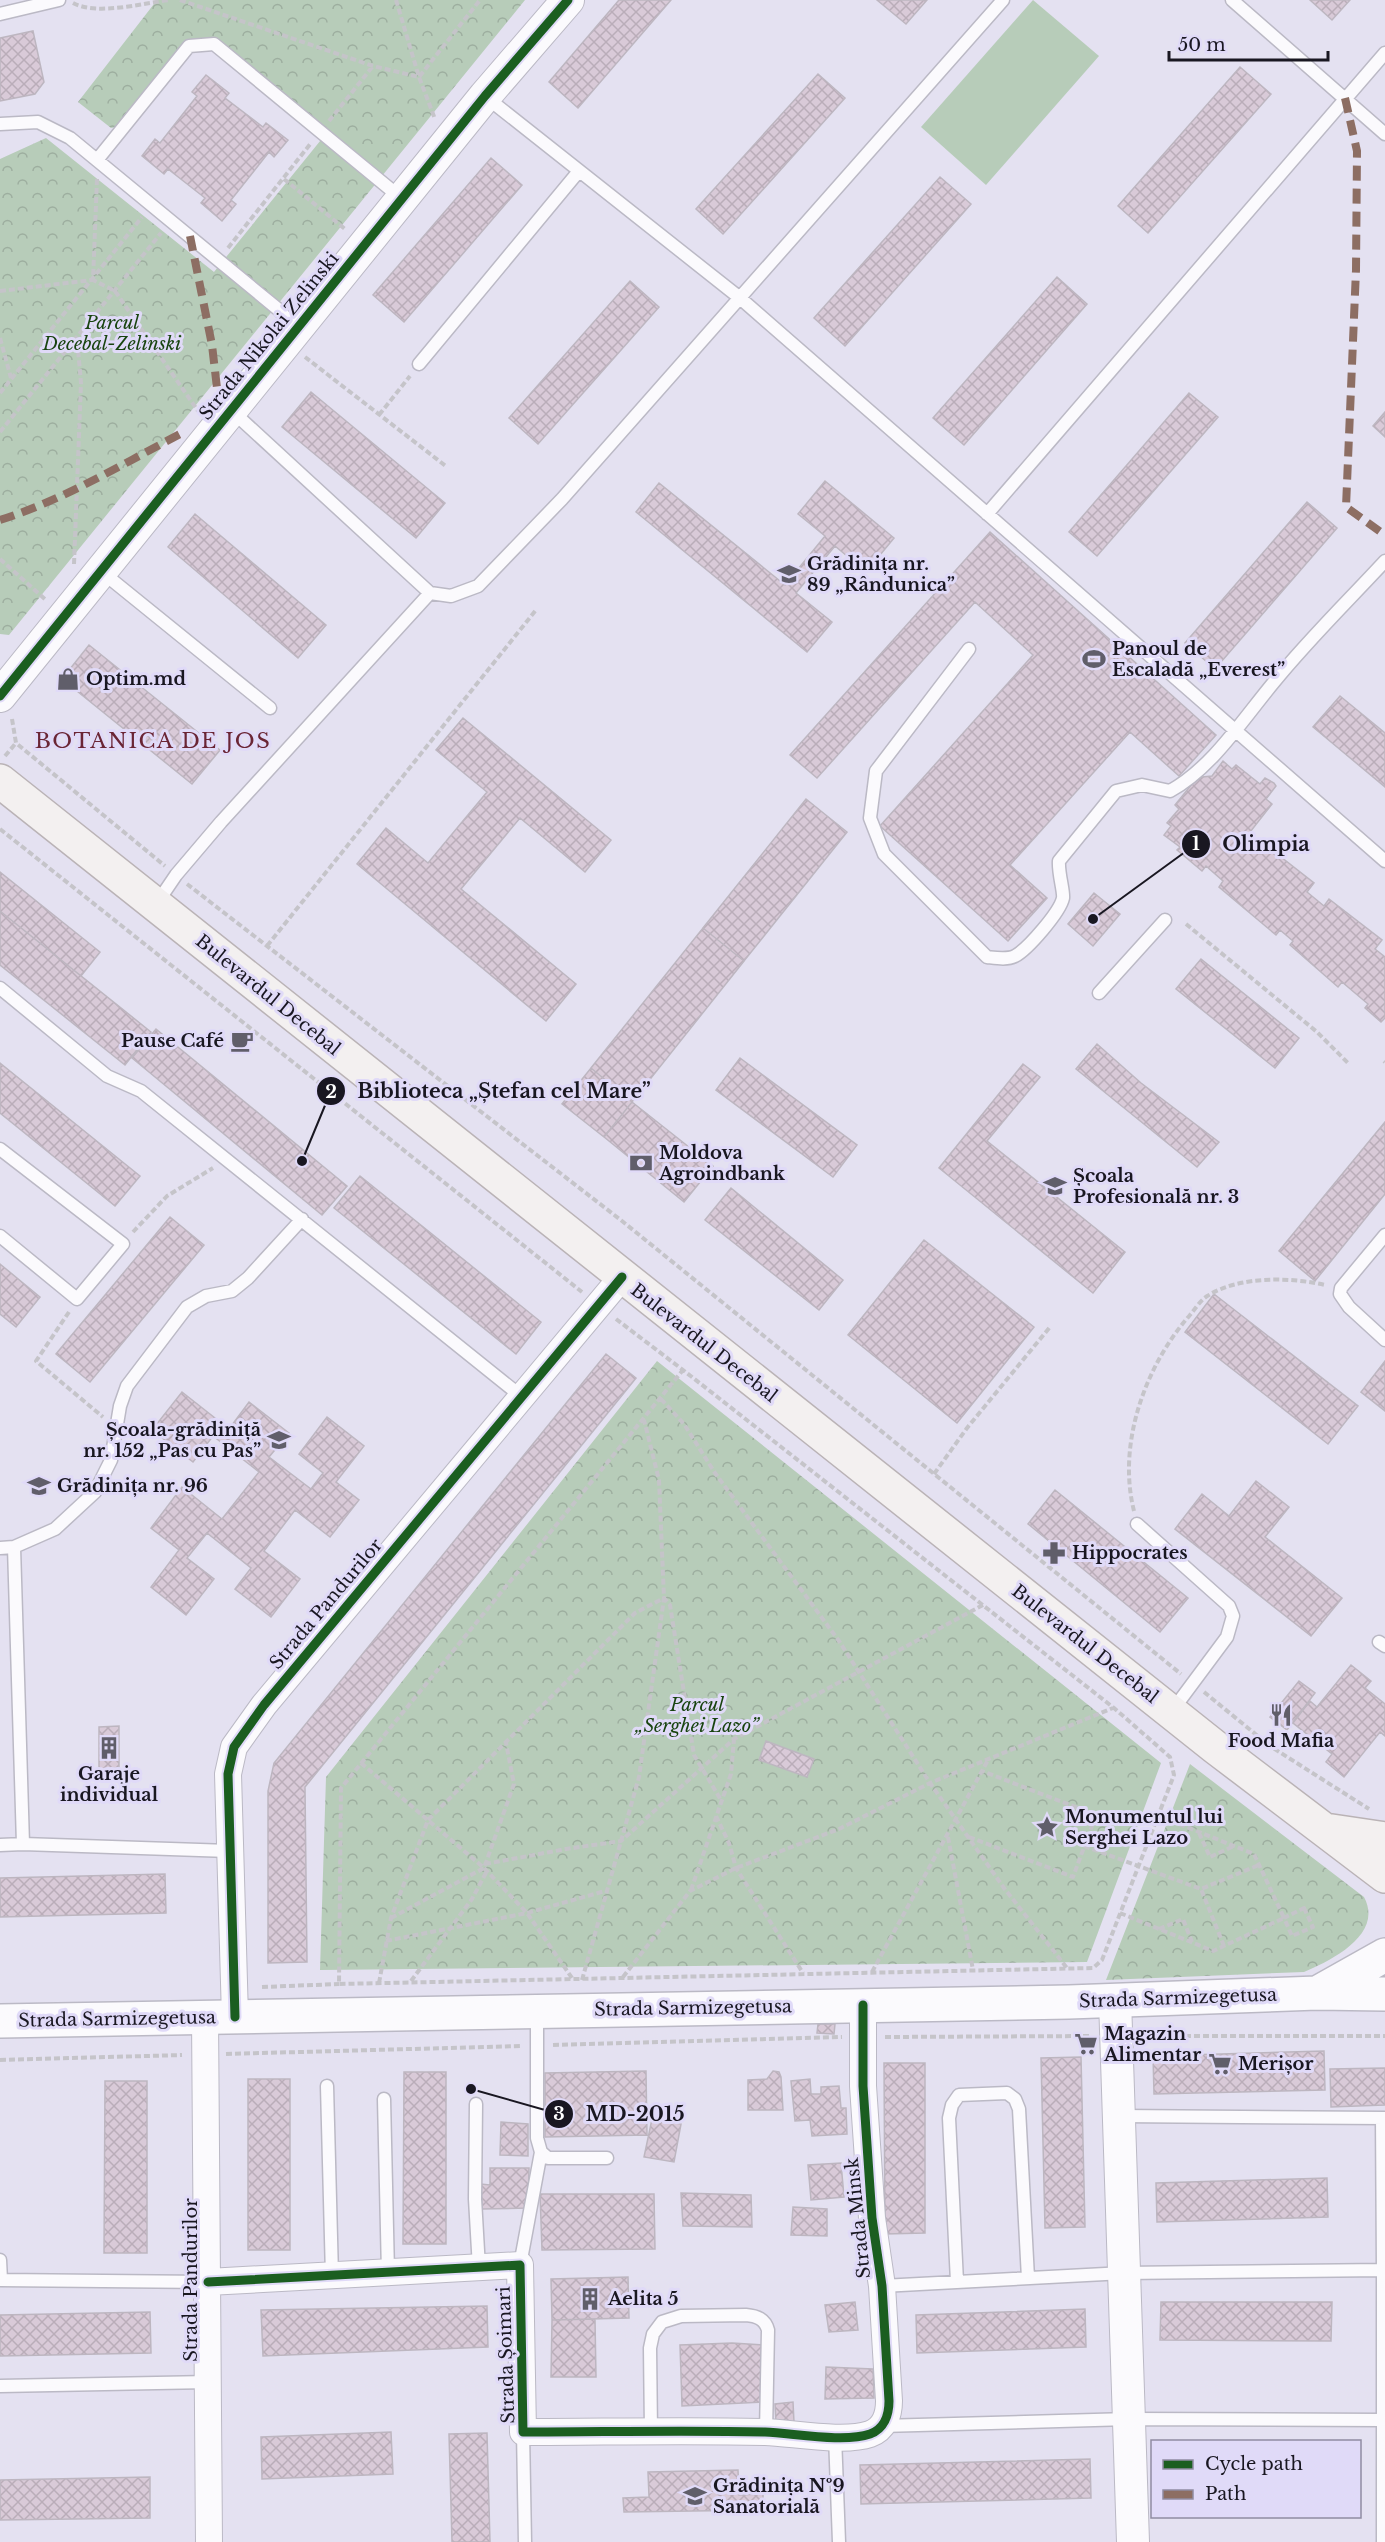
<svg xmlns="http://www.w3.org/2000/svg" width="1385" height="2542" viewBox="0 0 1385 2542" font-family="'Libre Baskerville',serif">
  <style>
    .park { fill: url(#park-crowns) }
    .garden { fill: #b7ccb9 }
    .building { fill: url(#building-cross-hatch); stroke: #bdb6c0; stroke-width: 1.5 }
    .lines { fill: none; stroke-linecap: round; stroke-linejoin: round }
    .service-casing { stroke: #bbb9c5; stroke-width: 15 }
    .minor-casing { stroke: #bbb9c5; stroke-width: 28 }
    .tertiary-casing { stroke: #bbb9c5; stroke-width: 34 }
    .secondary-casing { stroke: #bbb9c5; stroke-width: 36 }
    .primary-casing { stroke: #bab3b6; stroke-width: 36 }
    .path { stroke: #c5c4c9; stroke-width: 4; stroke-dasharray: 6 3; stroke-linecap: butt }
    .service { stroke: #fbfafd; stroke-width: 12 }
    .minor { stroke: #fbfafd; stroke-width: 26 }
    .tertiary { stroke: #fbfafd; stroke-width: 32 }
    .secondary { stroke: #fbfafd; stroke-width: 33 }
    .primary { stroke: #f3f0f0; stroke-width: 33 }
    .quiet { stroke: #8d6e63; stroke-width: 8; stroke-dasharray: 15 8; stroke-linecap: butt }
    .cycleway-casing { stroke: #e0daf8; stroke-width: 13 }
    .cycleway { stroke: #1b5e20; stroke-width: 9 }
    .labels { text-anchor: middle; dominant-baseline: central; stroke-width: 6; stroke-linejoin: round; paint-order: stroke }
    .park-label { font-size: 18px; font-style: italic; fill: #18440f; stroke: #e0daf8 }
    .street-label { font-size: 18px; fill: #191721; stroke: #e0daf8 }
    .poi-label { font-size: 18px; font-weight: bold; fill: #191721; stroke: #e0daf8; text-anchor: start }
    .quarter-label { font-size: 21px; letter-spacing: 1.5px; fill: #6a2535; stroke: #e0daf8 }
    .leader { fill: none; stroke: #191721; stroke-width: 2 }
    .callout-dot { fill: #191721; stroke: #e0daf8; stroke-width: 2 }
    .mark-label { font-size: 18px; text-anchor: middle; font-weight: bold; fill: #fff }
    .callout-label { font-size: 20px; text-anchor: middle; font-weight: bold; fill: #191721; stroke: #e0daf8; stroke-width: 6; stroke-linejoin: round; paint-order: stroke }
  </style>
  <defs>
    <pattern id="park-crowns" width="20" height="18" patternUnits="userSpaceOnUse" patternTransform="scale(1.5)"><rect width="20" height="18" fill="#b7ccb9"/><path d="M2 6a3 3 0 1 1 6 0M12 15a3 3 0 1 1 6 0" fill="none" stroke="#9dae9f"/></pattern>
    <pattern id="building-cross-hatch" width="8" height="8" patternUnits="userSpaceOnUse" patternTransform="scale(1.5)"><rect width="8" height="8" fill="#d9cad8"/><path d="M0 0l8 8M0 8l8-8" fill="none" stroke="#baadb9"/></pattern>
  </defs>
  <rect width="100%" height="100%" fill="#e4e1f1"/>
  <path class="park" d="M157 0H525L9 635 0 634V159L46 138 214 272 329 130 224 44 191 43 117 127 111 128 78 102Z
    M657 1361 1161 1763 1087 1962 320 1970 326 1777Z
    M1190 1764 1364 1897C1384 1934 1332 1960 1304 1972L1106 1980Z"/>
  <path class="garden" d="M1033 0 1099 56 986 185 921 127Z"/>
  <path class="building" d="M619 0H671L578 108 549 82Z
    M877 0H927L906 24Z
    M1310 0H1350L1332 20Z
    M33 31 44 82 35 94 0 101V38Z
    M1240 67 1271 94 1148 233 1118 206Z
    M818 74 845 98 723 234 696 209Z
    M206 75 229 93 225 98 263 127 266 123 288 140 274 157 269 152 231 200 236 204 222 221 201 203 205 198 168 169 164 174 142 156 155 139 160 143 197 96 192 92Z
    M491 158 522 185 404 322 373 295Z
    M940 177 971 204 845 346 814 318Z
    M1057 277 1087 304 964 445 933 418Z
    M630 281 659 307 538 444 509 418Z
    M311 392 445 503 416 538 282 427Z
    M1189 393 1218 417 1097 556 1069 532Z
    M1385 412V437L1373 426Z
    M825 481 894 538 866 572 835 546 796 593 832 622 807 652 636 512 659 483 785 585 825 536 798 514Z
    M1307 502 1337 528 1215 669 1185 643Z
    M195 514 326 625 298 658 168 547Z
    M990 532 1216 735 1179 776 1130 732 1010 865 1047 898 1008 941 880 826 1033 655 975 602 817 778 790 755Z
    M89 645 220 750 192 784 62 679Z
    M1340 696 1385 733V787L1313 727Z
    M463 718 611 840 585 872 520 818 461 889 576 984 546 1021 357 864 386 828 428 863 487 792 436 750Z
    M1223 761 1232 769 1236 765 1260 784 1265 778 1274 783 1276 786 1266 799 1272 804 1243 841 1260 854 1267 846 1314 883 1307 892 1324 906 1329 899 1382 940 1375 949 1385 957V1018L1381 1022 1365 1008 1368 1004 1342 982 1338 987 1290 945 1293 941 1280 930 1276 935 1219 887 1223 881 1206 866 1202 871 1177 850 1180 847 1164 835 1171 826 1167 823 1179 809 1175 805 1192 784 1202 777 1212 776Z
    M806 799 847 832 744 961 703 928Z
    M0 872 100 952 81 976 0 911Z
    M1094 893 1120 914 1093 946 1068 924Z
    M0 911 151 1032 125 1065 0 965Z
    M703 928 744 961 632 1102 591 1068Z
    M1201 959 1299 1038 1275 1068 1176 989Z
    M156 1029 347 1186 322 1215 132 1058Z
    M1097 1044 1141 1083 1219 1142 1197 1167 1076 1069Z
    M740 1058 857 1145 833 1177 716 1090Z
    M0 1063 140 1176 115 1206 0 1113Z
    M1023 1064 1040 1077 987 1141 1125 1252 1093 1293 939 1168Z
    M591 1068 632 1102 604 1137 562 1104Z
    M632 1102 713 1166 684 1202 604 1137Z
    M1385 1122V1194L1315 1281 1279 1251Z
    M360 1176 541 1322 516 1354 334 1208Z
    M731 1188 843 1280 819 1310 705 1220Z
    M170 1217 204 1245 90 1382 56 1354Z
    M924 1240 1034 1327 957 1423 848 1335Z
    M0 1264 40 1297 16 1327 0 1314Z
    M1214 1294 1358 1406 1328 1444 1185 1332Z
    M606 1354 636 1378 305 1787 307 1962 268 1963V1791L274 1763Z
    M1385 1361V1411L1361 1392Z
    M182 1392 229 1429 249 1402 289 1433 269 1457 311 1489 323 1473 299 1454 327 1417 364 1446 336 1482 359 1500 330 1537 295 1510 264 1551 300 1579 271 1617 235 1589 251 1568 207 1533 187 1558 214 1579 186 1615 151 1587 179 1550 151 1528 182 1487 222 1519 259 1472 213 1436 193 1462 152 1430Z
    M1256 1481 1289 1507 1265 1537 1342 1598 1311 1636 1175 1529 1202 1494 1229 1516Z
    M1055 1490 1188 1598 1160 1632 1028 1524Z
    M1351 1665 1371 1681 1365 1688 1385 1704V1736L1380 1732 1344 1777 1326 1762 1332 1754 1293 1723 1310 1701 1317 1707Z
    M1299 1681 1315 1693 1287 1730 1270 1717Z
    M119 1726V1770H99V1727Z
    M766 1741 814 1759 807 1777 759 1760Z
    M165 1874 166 1913 0 1917V1878Z
    M818 2024H835L834 2034 817 2033Z
    M1324 2051 1325 2090 1154 2094 1153 2056Z
    M1081 2057 1085 2227 1045 2228 1041 2058Z
    M884 2063H925V2233L885 2234Z
    M1385 2068V2105L1331 2107 1330 2069Z
    M646 2071 647 2135 545 2137V2073Z
    M773 2071 779 2072 781 2077 783 2110H748V2080L767 2079Z
    M404 2072H446V2244H403Z
    M248 2079H290V2250H248Z
    M810 2079 811 2094H821V2087L839 2086 841 2108H846L847 2134 812 2136 810 2120 795 2121 791 2081Z
    M105 2081H147V2253H104Z
    M652 2119 681 2124 674 2162 644 2157Z
    M501 2122 528 2124V2156L500 2155Z
    M841 2163 844 2197 811 2200 808 2165Z
    M490 2168H529L528 2208 482 2209 481 2184 490 2185Z
    M1327 2178 1328 2217 1157 2222 1156 2183Z
    M681 2193 751 2195 752 2227 683 2226Z
    M540 2194H654L655 2249 542 2250Z
    M793 2207 827 2209V2236L791 2235Z
    M628 2277 629 2318 552 2320 551 2279Z
    M855 2302 858 2330 829 2332 825 2305Z
    M1161 2302H1332L1331 2341 1160 2340Z
    M487 2306 488 2347 263 2356 261 2310Z
    M1085 2309 1086 2347 917 2353 916 2315Z
    M150 2312 151 2353 0 2356V2315Z
    M595 2319 596 2377H551L552 2320Z
    M732 2343 764 2345 765 2402 682 2406 680 2345Z
    M826 2367 873 2369 874 2398 825 2399Z
    M793 2402 794 2422 776 2423 775 2404Z
    M391 2432 393 2474 262 2479 261 2437Z
    M487 2433 490 2542H452L449 2434Z
    M1090 2459 1091 2498 861 2504 860 2465Z
    M738 2470 739 2495 763 2494V2510L624 2512 623 2498 649 2497 648 2472Z
    M150 2477V2518L0 2520V2480Z"/>
  <g class="lines">
    <g class="service-casing">
      <path id="service" d="M1232 0 1385 134
        M0 14 59 0
        M486 97 740 298 1385 861
        M0 124 38 122 70 138 279 310 295 328
        M97 160 189 46 214 44 401 198
        M419 364 579 171
        M987 514 1385 53
        M102 572 270 708
        M430 593 451 596 478 586 562 499 1003 0
        M969 649 876 771 870 818 884 854 987 957C996 958 1007 960 1015 956 1028 949 1060 912 1063 898 1064 891 1058 873 1059 861L1116 791 1142 785 1170 791C1212 768 1243 719 1274 682 1308 640 1348 601 1385 561
        M157 903 176 875 221 822 430 593 232 411
        M0 988 107 1076 141 1091 522 1397
        M1099 993 1165 920
        M0 1149 123 1244 77 1299 0 1236
        M1385 1235 1341 1288 1340 1294 1349 1307 1385 1340
        M1137 1524 1229 1606 1233 1616 1227 1637 1172 1711
        M14 1547 55 1529 95 1492 111 1460 120 1406 127 1386 187 1307 206 1296 232 1291 248 1278 302 1219
        M0 1548 14 1547 23 1844 229 1851
        M1379 1642 1385 1646
        M0 1845 23 1844
        M537 2012V2138L541 2152 548 2158H607
        M327 2086 332 2276
        M384 2099 388 2273
        M476 2104 475 2199 479 2268
        M1119 2116 1385 2118
        M1382 2118 1383 2270
        M0 2260 1 2280
        M520 2265 541 2152
        M0 2280 208 2282
        M957 2282 949 2118 952 2105 959 2095 1007 2093 1015 2099 1019 2109 1028 2278
        M882 2286 1124 2273 1383 2270V2420
        M0 2386 209 2382
        M881 2426 1129 2419 1383 2420V2542
        M523 2432 525 2542
        M651 2432 650 2348 653 2334 662 2322 681 2316 746 2315C757 2316 765 2319 768 2330L766 2432
        M835 2436 839 2542"/>
    </g>
    <g class="minor-casing">
      <path id="minor" d="M205 2017 209 2542
        M235 2017 228 1774 234 1747 264 1705 622 1277
        M208 2282 520 2265 523 2432C604 2432 684 2430 765 2432 793 2433 844 2443 870 2434 884 2429 889 2415 889 2401L882 2286 872 2218 863 2086V2005"/>
    </g>
    <g class="tertiary-casing">
      <path id="tertiary" d="M0 696 485 96 568 0
        M1115 2000 1133 2542"/>
    </g>
    <g class="secondary-casing">
      <path id="secondary" d="M1319 1992 1385 1955
        M0 2021 1069 2002 1317 1993 1385 1994"/>
    </g>
    <g class="primary-casing">
      <path id="primary" d="M0 781 1215 1747 1385 1876
        M1325 1830 1385 1839"/>
    </g>
    <path class="path" d="M180 0 373 66 419 77 480 0
      M396 0 419 77 435 119
      M73 3C97 16 143 3 170 0
      M329 121 373 66
      M97 179 93 280 115 291 198 411
      M284 179 345 229
      M228 248 311 143
      M0 291 92 280
      M0 338 11 378
      M305 357 447 467
      M0 393 142 217
      M379 415 410 376
      M0 432 161 233
      M0 559 46 600
      M74 564 81 383 77 338
      M12 719 16 743 165 866
      M5 756 16 743
      M0 829 582 1292
      M187 884 622 1221 1181 1674
      M1186 924 1317 1032 1349 1064
      M267 946 536 610
      M1384 1061 1385 1062
      M133 1232 167 1196 213 1168
      M69 1312 36 1361 103 1417
      M616 1319 683 1370 1114 1708 1170 1757 1174 1775 1102 1960 1093 1968 339 1984 341 1788 683 1370
      M661 1399 684 1424 715 1473 839 1641 930 1783 1004 1888 1067 1968
      M934 1474 967 1428 1050 1327
      M1134 1511C1117 1444 1145 1366 1190 1315 1196 1308 1201 1299 1209 1295 1240 1276 1290 1277 1325 1285
      M1204 1692 1270 1746 1369 1809
      M361 1763 484 1868 527 1913 572 1978
      M716 1816 729 1843 736 1868 803 1973
      M1199 1833 1210 1857 1234 1846
      M948 1837 973 1970
      M969 1837 1073 1877 1096 1815 982 1771
      M1084 1846 1201 1889
      M485 1864 566 1849 621 1841 734 1739 983 1605
      M691 1890 731 1774 734 1739
      M1304 1908 1313 1927 1292 1936 1284 1918Z
      M1120 1913 1213 1951 1284 1918 1254 1854 1159 1816
      M391 1918 484 1868 514 1784 506 1743
      M1159 1929 1183 1919 1192 1942
      M386 1941 527 1913 605 1891
      M1224 1946 1201 1889 1259 1865
      M872 1972 988 1760
      M623 1977 690 1891 736 1868 839 1829 930 1783 1113 1708
      M582 1980 639 1777 664 1598 659 1480 644 1420
      M411 1981 472 1899 487 1871
      M379 1983 391 1918 428 1820 635 1613 664 1598 670 1605 694 1755 721 1800
      M262 1987 339 1984
      M1140 2036H1385
      M885 2037 1091 2036
      M553 2045 842 2037
      M226 2054 521 2046
      M0 2060 182 2055"/>
    <use href="#service" class="service"/>
    <use href="#minor" class="minor"/>
    <use href="#tertiary" class="tertiary"/>
    <use href="#secondary" class="secondary"/>
    <use href="#primary" class="primary"/>
    <path class="quiet" d="M1345 98 1357 151 1356 270 1346 507 1385 535
      M190 236 212 345 217 388
      M0 520C63 500 121 465 180 434"/>
    <g class="cycleway-casing">
      <path id="cycleway" d="M0 696 485 96 568 0
        M235 2017 228 1774 234 1747 264 1705 622 1277
        M208 2282 520 2265 523 2432C604 2432 684 2430 765 2432 793 2433 844 2443 870 2434 884 2429 889 2415 889 2401L882 2286 872 2218 863 2086V2005"/>
    </g>
    <use href="#cycleway" class="cycleway"/>
  </g>
  <defs>
    <g id="school-bare" transform="scale(1.8)"><path d="M0-5L7-2L0 1L-7-2ZM-4 1L0 2.5L4 1V4Q0 6-4 4Z" fill="#605e6a" stroke="#e0daf8" stroke-width="2.5" paint-order="stroke"/></g>
    <g id="stadium-bare" transform="scale(1.8)"><path d="M0-5a6.5 5 0 1 0 0 10a6.5 5 0 1 0 0-10ZM-3.5-1.8h7v3.6h-7Z" fill="#605e6a" stroke="#e0daf8" stroke-width="2.5" paint-order="stroke"/></g>
    <g id="shop-bare" transform="scale(1.8)"><path d="M-5-2.5h2.3a2.7 3.5 0 0 1 5.4 0H5L5.5 6h-11ZM-1.5-2.5h3a1.5 2.3 0 0 0-3 0Z" fill="#605e6a" stroke="#e0daf8" stroke-width="2.5" paint-order="stroke"/></g>
    <g id="cafe-bare" transform="scale(1.8)"><path d="M-5.5-4.5H6V0H3Q3 3.5 0 3.5H-2.5Q-5.5 3.5-5.5 0ZM3-3.2v2h1.7v-2ZM-6 4.5H4V6H-6Z" fill="#605e6a" stroke="#e0daf8" stroke-width="2.5" paint-order="stroke"/></g>
    <g id="bank-bare" transform="scale(1.8)"><path d="M-6-4H6V4H-6ZM0-2.3a2.3 2.3 0 1 0 0 4.6a2.3 2.3 0 1 0 0-4.6Z" fill="#605e6a" stroke="#e0daf8" stroke-width="2.5" paint-order="stroke"/></g>
    <g id="pharmacy-bare" transform="scale(1.8)"><path d="M-2-6h4v4h4v4h-4v4h-4v-4h-4v-4h4Z" fill="#605e6a" stroke="#e0daf8" stroke-width="2.5" paint-order="stroke"/></g>
    <g id="restaurant-bare" transform="scale(1.8)"><path d="M-5-6h1v4h1v-4h1v4h1v-4h1v5L-1.5 .5V6h-2V.5L-5-1ZM5-6V6H3V1.5H1.5Q1.5-4 5-6Z" fill="#605e6a" stroke="#e0daf8" stroke-width="2.5" paint-order="stroke"/></g>
    <g id="building-bare" transform="scale(1.8)"><path d="M-4-6H4V6H1V3H-1V6H-4ZM-2.5-4.3h1.7v1.8h-1.7ZM.8-4.3h1.7v1.8H.8ZM-2.5-1h1.7V.8h-1.7ZM.8-1h1.7V.8H.8Z" fill="#605e6a" stroke="#e0daf8" stroke-width="2.5" paint-order="stroke"/></g>
    <g id="sight-bare" transform="scale(1.8)"><path d="M0-6L1.8-2.2L6-1.7L2.9 1.2L3.7 5.4L0 3.3L-3.7 5.4L-2.9 1.2L-6-1.7L-1.8-2.2Z" fill="#605e6a" stroke="#e0daf8" stroke-width="2.5" paint-order="stroke"/></g>
    <g id="supermarket-bare" transform="scale(1.8)"><path d="M-6-5.5h2.5l.6 2H6L4.5 2H-2.5L-4.4-4H-6ZM-1.5 3.2a1.3 1.3 0 1 0 .1 0ZM3 3.2a1.3 1.3 0 1 0 .1 0Z" fill="#605e6a" stroke="#e0daf8" stroke-width="2.5" paint-order="stroke"/></g>
  </defs>
  <g fill-rule="evenodd">
    <use href="#school-bare" x="789" y="574"/>
    <use href="#stadium-bare" x="1094" y="659"/>
    <use href="#shop-bare" x="68" y="679"/>
    <use href="#cafe-bare" x="242" y="1041"/>
    <use href="#bank-bare" x="641" y="1163"/>
    <use href="#school-bare" x="1055" y="1186"/>
    <use href="#school-bare" x="279" y="1440"/>
    <use href="#school-bare" x="39" y="1486"/>
    <use href="#pharmacy-bare" x="1054" y="1553"/>
    <use href="#restaurant-bare" x="1281" y="1715"/>
    <use href="#building-bare" x="109" y="1748"/>
    <use href="#sight-bare" x="1047" y="1827"/>
    <use href="#supermarket-bare" x="1086" y="2044"/>
    <use href="#supermarket-bare" x="1220" y="2064"/>
    <use href="#building-bare" x="590" y="2299"/>
    <use href="#school-bare" x="695" y="2496"/>
  </g>
  <g class="labels">
    <g class="park-label">
      <text x="112" y="323">Parcul<tspan x="112" dy="21">Decebal-Zelinski</tspan></text>
      <text x="697" y="1705">Parcul<tspan x="697" dy="21">„Serghei Lazo”</tspan></text>
    </g>
    <g class="street-label">
      <text transform="translate(269 336) rotate(-51)">Strada Nikolai Zelinski</text>
      <text transform="translate(268 995) rotate(39)">Bulevardul Decebal</text>
      <text transform="translate(704 1343) rotate(38)">Bulevardul Decebal</text>
      <text transform="translate(326 1604) rotate(-50)">Strada Pandurilor</text>
      <text transform="translate(1085 1644) rotate(38)">Bulevardul Decebal</text>
      <text transform="translate(1178 1998) rotate(-2)">Strada Sarmizegetusa</text>
      <text transform="translate(693 2008) rotate(-1)">Strada Sarmizegetusa</text>
      <text transform="translate(117 2019) rotate(-1)">Strada Sarmizegetusa</text>
      <text transform="translate(858 2218) rotate(-96)">Strada Minsk</text>
      <text transform="translate(191 2280) rotate(-90)">Strada Pandurilor</text>
      <text transform="translate(506 2355) rotate(-92)">Strada Șoimari</text>
    </g>
    <g class="poi-label">
      <text x="807" y="564">Grădinița nr.<tspan x="807" dy="21">89 „Rândunica”</tspan></text>
      <text x="1112" y="649">Panoul de<tspan x="1112" dy="21">Escaladă „Everest”</tspan></text>
      <text x="86" y="679">Optim.md</text>
      <text x="224" y="1041" text-anchor="end">Pause Café</text>
      <text x="659" y="1153">Moldova<tspan x="659" dy="21">Agroindbank</tspan></text>
      <text x="1073" y="1176">Școala<tspan x="1073" dy="21">Profesională nr. 3</tspan></text>
      <text x="261" y="1430" text-anchor="end">Școala-grădiniță<tspan x="261" dy="21">nr. 152 „Pas cu Pas”</tspan></text>
      <text x="57" y="1486">Grădinița nr. 96</text>
      <text x="1072" y="1553">Hippocrates</text>
      <text x="1281" y="1741" text-anchor="middle">Food Mafia</text>
      <text x="109" y="1774" text-anchor="middle">Garaje<tspan x="109" dy="21">individual</tspan></text>
      <text x="1065" y="1817">Monumentul lui<tspan x="1065" dy="21">Serghei Lazo</tspan></text>
      <text x="1104" y="2034">Magazin<tspan x="1104" dy="21">Alimentar</tspan></text>
      <text x="1238" y="2064">Merișor</text>
      <text x="608" y="2299">Aelita 5</text>
      <text x="713" y="2486">Grădinița №9<tspan x="713" dy="21">Sanatorială</tspan></text>
    </g>
    <g class="quarter-label">
      <text x="153" y="741">BOTANICA DE JOS</text>
    </g>
  </g>
  <path class="leader" d="M1093 919L1196 844M302 1161L331 1091M471 2089L559 2114"/>
  <g class="callout-dot">
    <circle cx="1093" cy="919" r="6"/>
    <circle cx="302" cy="1161" r="6"/>
    <circle cx="471" cy="2089" r="6"/>
    <circle cx="1196" cy="844" r="15"/>
    <circle cx="331" cy="1091" r="15"/>
    <circle cx="559" cy="2114" r="15"/>
  </g>
  <g class="mark-label">
    <text x="1196" y="850">1</text>
    <text x="331" y="1098">2</text>
    <text x="559" y="2120">3</text>
  </g>
  <g class="callout-label">
    <text x="1266" y="851">Olimpia</text>
    <text x="504" y="1098">Biblioteca „Ștefan cel Mare”</text>
    <text x="635" y="2121">MD-2015</text>
  </g>
  <rect x="1151" y="2440" width="210" height="78" fill="#e0daf8" stroke="#908ca2" stroke-width="1.5"/>
  <rect x="1163" y="2460" width="30" height="9" fill="#1b5e20" stroke="#908ca2" stroke-width="1.5"/>
  <text x="1205" y="2470" font-size="18" fill="#191721">Cycle path</text>
  <rect x="1163" y="2490" width="30" height="9" fill="#8d6e63" stroke="#908ca2" stroke-width="1.5"/>
  <text x="1205" y="2500" font-size="18" fill="#191721">Path</text>
  <path d="M1169 51v9h159v-9" fill="none" stroke="#191721" stroke-width="3"/>
  <text x="1178" y="51" font-size="18" fill="#191721" stroke="#e0daf8" stroke-width="4.5" paint-order="stroke">50 m</text>
</svg>
